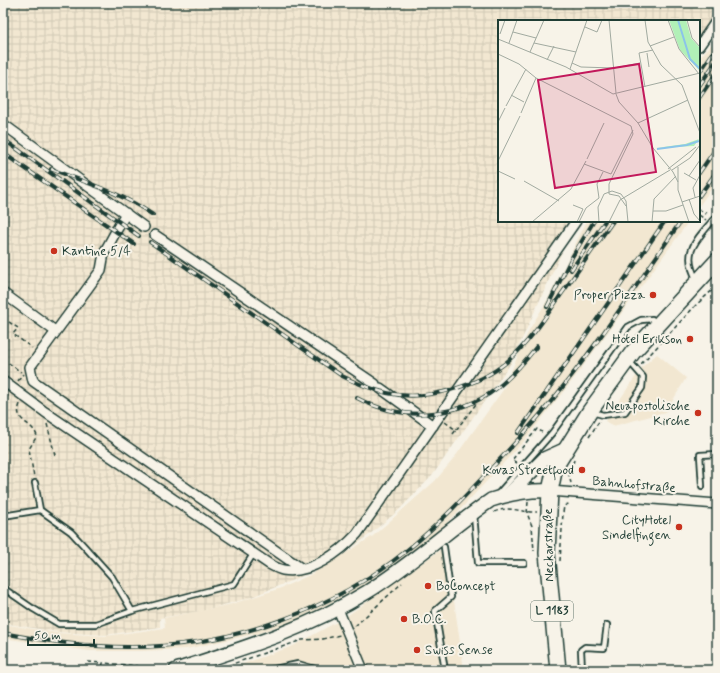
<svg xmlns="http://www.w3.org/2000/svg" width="720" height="673" viewBox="0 0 720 673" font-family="Mynerve,sans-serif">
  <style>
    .built { fill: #f2e7d1 }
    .industrial { fill: url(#industrial-grid) }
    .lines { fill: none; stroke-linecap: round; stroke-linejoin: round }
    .service-casing { stroke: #1f3d34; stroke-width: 8 }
    .minor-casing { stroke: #1f3d34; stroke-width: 12 }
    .secondary-casing { stroke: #1f3d34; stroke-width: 16 }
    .primary-casing { stroke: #1f3d34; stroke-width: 18 }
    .path { stroke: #1f3d34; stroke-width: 1.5; stroke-dasharray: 4 3; stroke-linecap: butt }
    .service { stroke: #f7f3e8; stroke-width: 4.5 }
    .minor { stroke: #f7f3e8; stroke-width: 9 }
    .secondary { stroke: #f7f3e8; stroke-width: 13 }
    .primary { stroke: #f7f3e8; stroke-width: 15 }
    .rail-casing { stroke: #1f3d34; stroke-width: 4 }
    .rail { stroke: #f7f3e8; stroke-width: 2.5; stroke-dasharray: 8; stroke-linecap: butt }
    .poi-dot { fill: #c8321e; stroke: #f7f3e8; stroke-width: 1.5 }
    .labels { text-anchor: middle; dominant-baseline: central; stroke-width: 4; stroke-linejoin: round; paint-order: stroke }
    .shield { fill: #f7f3e8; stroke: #60746a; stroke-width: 1 }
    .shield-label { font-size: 12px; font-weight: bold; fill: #1f3d34 }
    .poi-label { font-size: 13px; fill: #1f3d34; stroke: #f7f3e8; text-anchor: end }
    .street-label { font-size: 13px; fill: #1f3d34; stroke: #f7f3e8 }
    .inset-river { fill: none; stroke: #8bc4ea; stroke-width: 2 }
    .inset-road { fill: none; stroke: #a1aaa0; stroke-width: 1 }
    .view { fill: #c2185b; fill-opacity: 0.15; stroke: #c2185b; stroke-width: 2 }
    .inset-edge { fill: none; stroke: #1f3d34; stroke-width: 2 }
  </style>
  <defs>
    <pattern id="industrial-grid" width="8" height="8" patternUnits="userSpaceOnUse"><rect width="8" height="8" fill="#f2e7d1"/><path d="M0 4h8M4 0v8" fill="none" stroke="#cfc7b4"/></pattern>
  </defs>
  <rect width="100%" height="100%" fill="#f7f3e8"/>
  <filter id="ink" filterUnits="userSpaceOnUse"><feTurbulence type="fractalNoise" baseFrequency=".025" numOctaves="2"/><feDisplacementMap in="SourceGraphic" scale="8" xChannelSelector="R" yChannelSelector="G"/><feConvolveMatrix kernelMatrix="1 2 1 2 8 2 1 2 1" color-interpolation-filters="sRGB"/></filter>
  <g filter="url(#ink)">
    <path class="built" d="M717 39V181L699 206V58Z
      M587 221H689L575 377 524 441 455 515 420 547 384 573 360 588 301 618 259 633 186 649 141 651H89L3 638V624L57 633 105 636 165 628 164 618 232 604 281 588 312 574 373 536 435 481 452 461 503 390 529 330 548 299Z
      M657 354 686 378 666 412 613 426 605 421 643 366Z
      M446 546 464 670H226L293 646 344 618Z"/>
    <path class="industrial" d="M3 3H717V30L699 50V21H499V221H578L573 228 511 363 432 476 398 511 360 542 310 573 249 598 205 610 160 618V627L105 635 57 632 3 623V343L8 337 3 333Z"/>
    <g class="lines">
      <g class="service-casing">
        <path id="service" d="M697 280C681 252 696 241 713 220L717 218
          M592 412 603 415 625 412 642 388 643 377 629 361
          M35 483 40 510
          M702 486 700 455 717 454
          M498 494 552 433 628 327 641 320 652 319
          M474 514 478 563H524
          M3 516 40 510 71 532 84 546 112 577 132 611 234 584 254 553
          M444 547 451 597 435 611 445 670
          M3 588 32 608 59 624H96L132 611
          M270 670 298 664 315 669
          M582 670 581 650 585 647 604 648 607 625"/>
      </g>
      <g class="minor-casing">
        <path id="minor" d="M699 46 717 20
          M3 124 144 227
          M126 213 104 253 101 270 30 367 33 381 302 569
          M155 235 375 384
          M3 293 55 331
          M3 381 45 412 269 564C273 566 278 569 283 570 310 575 340 552 357 534L576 221
          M380 388 433 426
          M550 491 717 504
          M338 609 363 670"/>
      </g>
      <g class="secondary-casing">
        <path id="secondary" d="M509 494 544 459 564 450
          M176 670C241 649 307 629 367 592 411 565 449 529 491 500 511 493 529 490 550 491"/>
      </g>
      <g class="primary-casing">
        <path id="primary" d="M558 670 547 553 550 491 555 467 590 411 633 352 717 261"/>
      </g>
      <path class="path" d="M699 209 705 214 708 210
        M699 215 706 220
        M3 318 18 328 13 334 32 348
        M3 359 21 372
        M641 364 696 305 717 286
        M18 381 23 374
        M3 403 8 395
        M20 404C13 422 32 421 37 436L29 449 34 477
        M445 422 456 430 476 404
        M47 424 55 455
        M453 434 456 430
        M589 437 600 420
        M517 463 512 460 537 429 542 432
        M571 483 569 476 574 460
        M528 502 527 513 532 526 534 551
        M494 512C511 505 520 513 537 512
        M560 561 563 513 564 506 568 504V501
        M355 626 402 583
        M88 662 102 663
        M230 666 232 670
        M134 670 102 669 103 663 138 666
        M215 670 302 640 323 639 340 635"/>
      <use href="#service" class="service"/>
      <use href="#minor" class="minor"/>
      <use href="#secondary" class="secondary"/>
      <use href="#primary" class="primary"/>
      <g class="rail-casing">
        <path id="rail" d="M699 73 717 47
          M699 86 717 60
          M699 98 717 72
          M3 139 139 236
          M3 153 134 244
          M51 169C89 184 118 191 153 215
          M699 173 717 147
          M699 196 717 171
          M150 242 342 376C356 383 371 389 387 393 426 402 480 386 509 360 530 341 545 318 560 296 578 271 595 246 613 221
          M571 270 605 221
          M547 307 572 257 594 221
          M357 398C398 420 449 419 489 394 508 381 523 364 537 346
          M518 433 665 221
          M3 633C44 641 85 647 127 647 220 648 318 616 393 561 427 536 455 507 484 476 514 445 543 413 569 379 609 328 644 274 681 221"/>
      </g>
      <use href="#rail" class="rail"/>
    </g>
  </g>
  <g class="poi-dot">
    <circle cx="54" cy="251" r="4"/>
    <circle cx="653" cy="295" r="4"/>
    <circle cx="690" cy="339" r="4"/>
    <circle cx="698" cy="413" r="4"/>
    <circle cx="582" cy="470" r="4"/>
    <circle cx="679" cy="527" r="4"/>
    <circle cx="428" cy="586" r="4"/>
    <circle cx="404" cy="619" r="4"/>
    <circle cx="417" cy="650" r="4"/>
  </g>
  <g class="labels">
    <rect class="shield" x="531" y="601" width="42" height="20" rx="3"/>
    <g class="shield-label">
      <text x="552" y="611">L 1183</text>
    </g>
    <g class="poi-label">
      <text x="62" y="251" text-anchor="start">Kantine 5/4</text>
      <text x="645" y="295">Proper Pizza</text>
      <text x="682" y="339">Hotel Erikson</text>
      <text x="690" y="406">Neuapostolische<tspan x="690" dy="15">Kirche</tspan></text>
      <text x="574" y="470">Kovas Streetfood</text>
      <text x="671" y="520">CityHotel<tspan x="671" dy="15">Sindelfingen</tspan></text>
      <text x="436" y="586" text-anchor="start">BoConcept</text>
      <text x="412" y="619" text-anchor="start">B.O.C.</text>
      <text x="425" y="650" text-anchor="start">Swiss Sense</text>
    </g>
    <g class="street-label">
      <text transform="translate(634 485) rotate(5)">Bahnhofstraße</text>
      <text transform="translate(549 545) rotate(-91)">Neckarstraße</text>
    </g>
  </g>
  <g transform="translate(498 20)">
    <rect width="202" height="202" fill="#f7f3e8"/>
    <path d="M201 119 196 126 158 128 187 124Z" fill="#b1f0b7"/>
    <path d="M171 0H188L193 18 202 28V51L182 30Z" fill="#b1f0b7"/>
    <path class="inset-river" d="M180 0 192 39 202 49M159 129 189 125 201 121"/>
    <path class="inset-road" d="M111 0 118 73M147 0 150 22 163 45 184 65 202 113M170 0 181 29 201 54M189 0 194 18 202 27M87 7 99 12 104 0M15 12 38 18M2 14 7 0M0 19 68 47 115 74 202 53M11 23 19 0M36 23 78 32M152 26 176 17M32 32 46 0M149 33 151 47M0 34 21 44 38 58 133 106 135 114 111 164V174M49 40 56 26M74 43 83 47 116 48 142 43M72 49 89 0M147 67 141 33 155 30M118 74 121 82 140 103 155 128 175 152 180 162M13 75 26 82M8 86 28 49M23 93 38 58M0 102 7 88M140 103 190 80M89 139 106 103M0 141 22 96M86 144 113 154 135 110M180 147V170L191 202M170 149 198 127M174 150 192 138 202 125M0 151 17 159M186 153 198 160M191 156 202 140M26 161 61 181M111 174 121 176 128 186M197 177 195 168 202 155M191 179 196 194 202 201M184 182 202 176M75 185 85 189 79 202M155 191H168L185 185M34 202 73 169 88 141M81 202 88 188 101 178 99 164 105 152M101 202 100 187 106 174 114 171 123 174 128 181 130 202M111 202 122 180 172 150M154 202 156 179 178 156"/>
    <path class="view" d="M141 44 158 152 57 168 40 60Z"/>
    <rect width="202" height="202" class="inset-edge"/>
  </g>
  <rect width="720" height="673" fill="none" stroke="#f7f3e8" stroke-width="16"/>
  <rect x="8" y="8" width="704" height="657" fill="none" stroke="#1f3d34" stroke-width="1.5" filter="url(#ink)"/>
  <path d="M28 639v6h66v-6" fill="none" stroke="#1f3d34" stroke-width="2"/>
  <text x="34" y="639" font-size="12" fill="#1f3d34" stroke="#f7f3e8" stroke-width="3" paint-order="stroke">50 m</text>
</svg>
